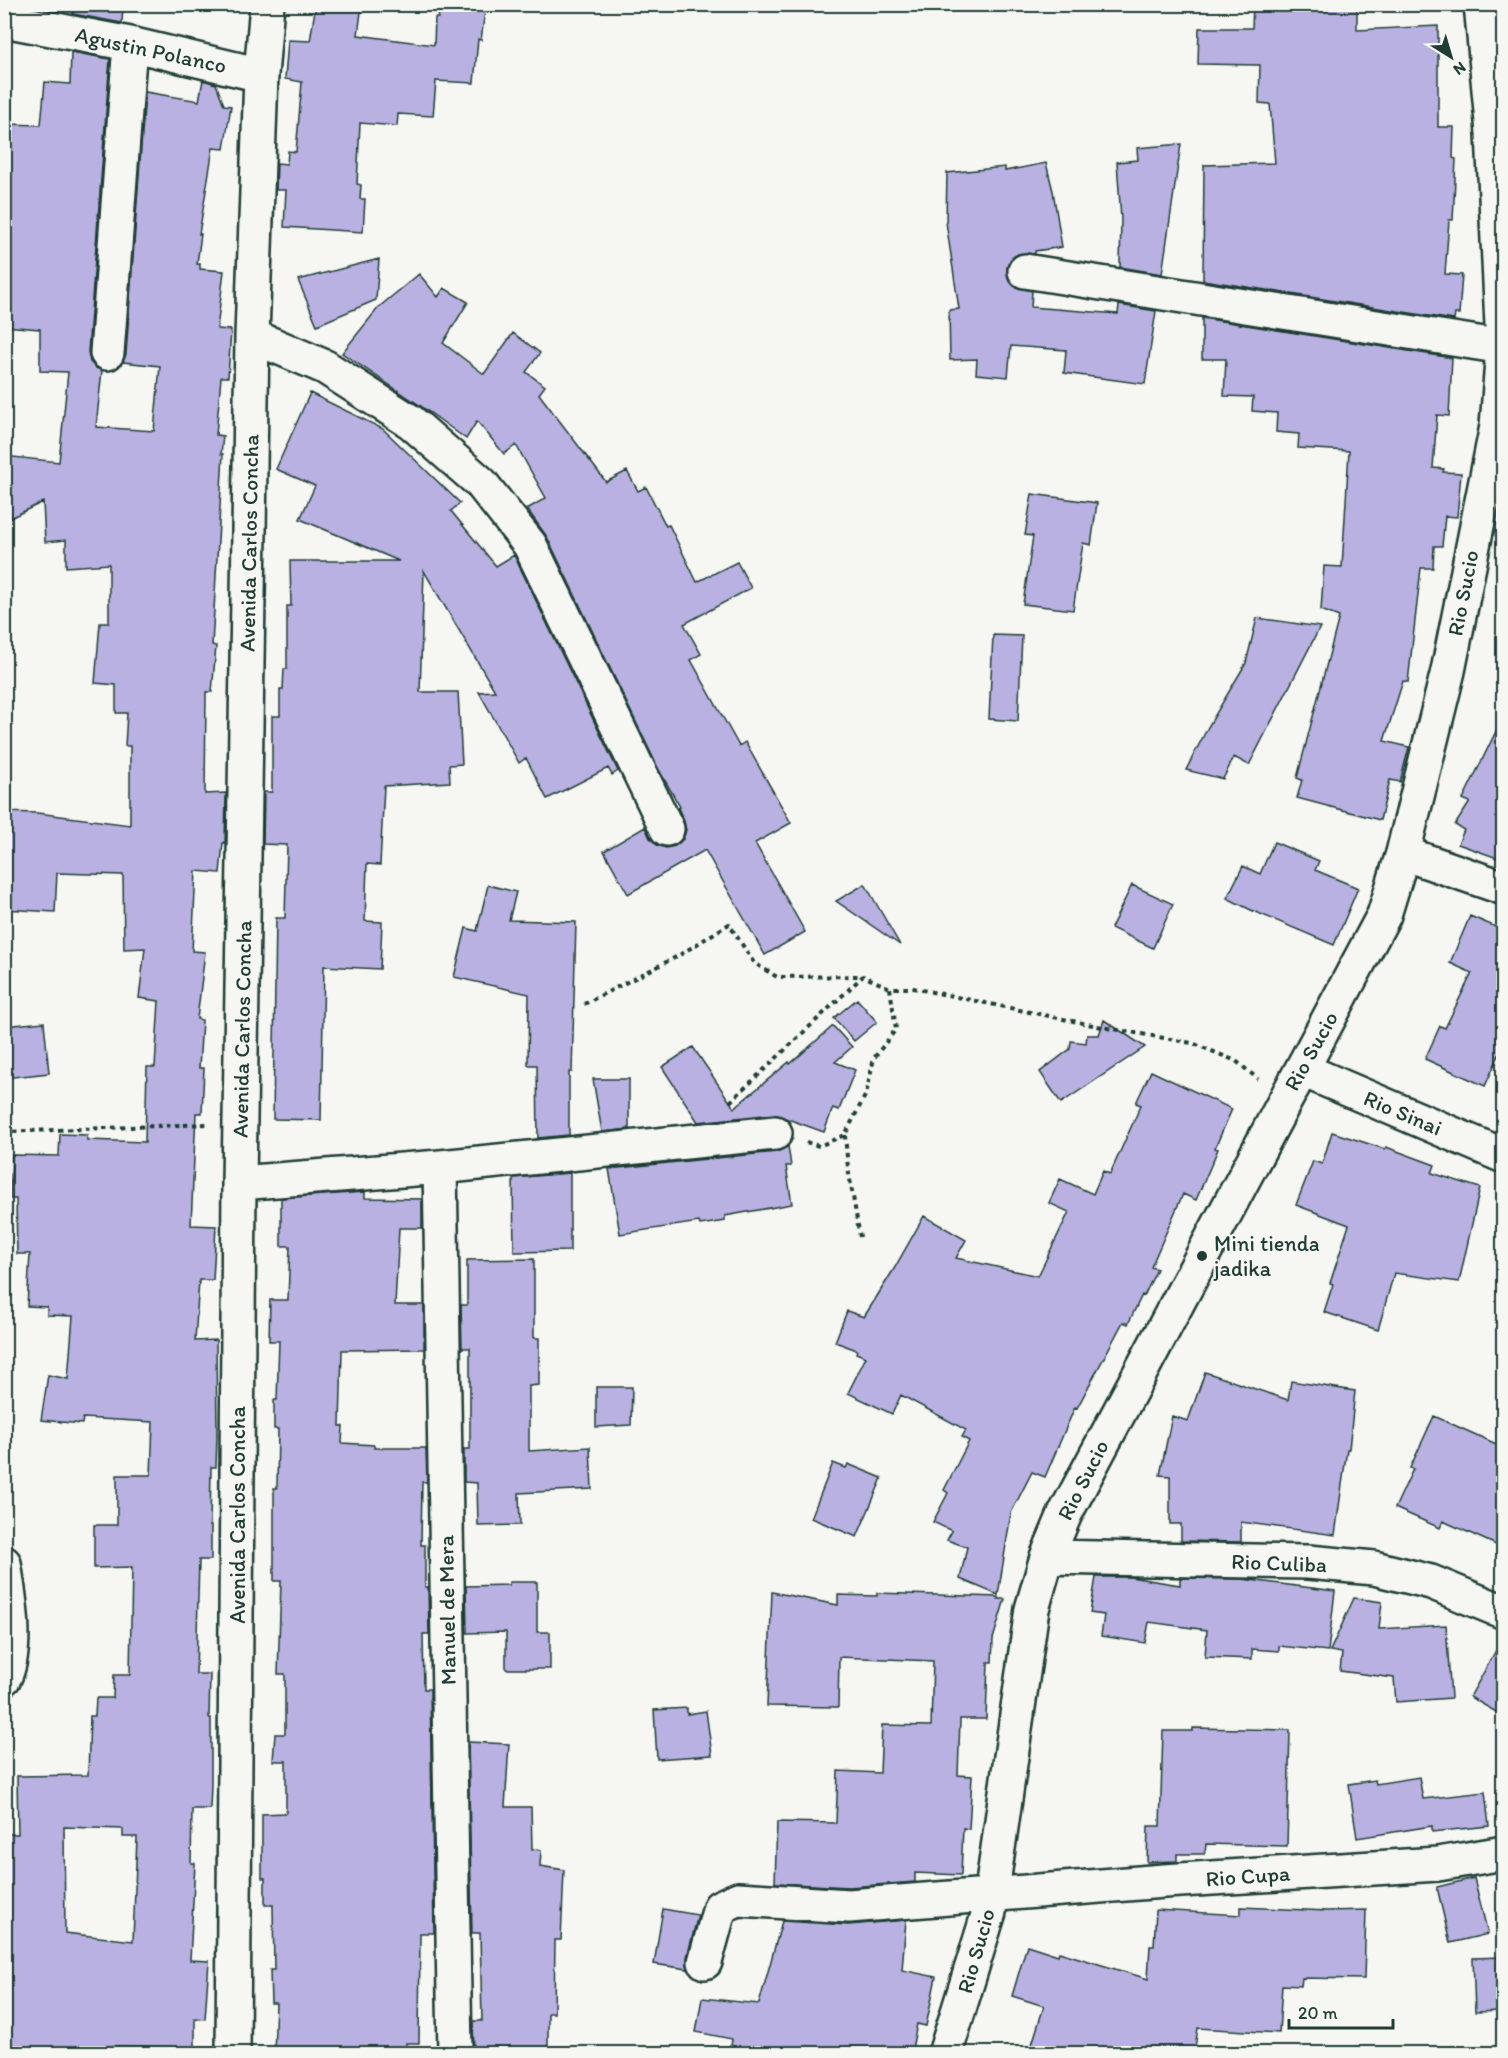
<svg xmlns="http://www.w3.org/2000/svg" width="1508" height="2058" viewBox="0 0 1508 2058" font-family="Itim,sans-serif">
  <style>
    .building { fill: #b8b1e2; stroke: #1f3d34; stroke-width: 1.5; fill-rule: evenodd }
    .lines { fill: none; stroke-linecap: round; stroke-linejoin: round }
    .minor-casing { stroke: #1f3d34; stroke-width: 38 }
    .path { stroke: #1f3d34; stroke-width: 4; stroke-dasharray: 4.5 4.5; stroke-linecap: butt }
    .minor { stroke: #f6f6f2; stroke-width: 33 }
    .poi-dot { fill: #1f3d34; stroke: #f6f6f2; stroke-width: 2 }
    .labels { text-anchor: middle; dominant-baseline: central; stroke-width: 4.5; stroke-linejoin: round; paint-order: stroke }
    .street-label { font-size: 22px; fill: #1f3d34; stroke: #f6f6f2 }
    .poi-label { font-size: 22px; fill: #1f3d34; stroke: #f6f6f2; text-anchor: start }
  </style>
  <rect width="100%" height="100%" fill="#f6f6f2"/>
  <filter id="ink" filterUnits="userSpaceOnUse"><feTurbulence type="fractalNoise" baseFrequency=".0167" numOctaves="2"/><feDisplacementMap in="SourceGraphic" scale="12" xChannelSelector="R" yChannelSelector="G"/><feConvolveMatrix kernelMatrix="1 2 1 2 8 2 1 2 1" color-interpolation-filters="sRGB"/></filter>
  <g filter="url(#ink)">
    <path class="building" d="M74 4H123L122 23 73 14Z
      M316 4H362L358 35 434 45 435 18H438L440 4H486L481 40 478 39 474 83 436 81 433 116 398 114 397 126 360 123 357 184 361 185 360 199H365L363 232 284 227 286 190H276L277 163 287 164 288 151 296 152 302 82 285 79 288 40 310 41Z
      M1253 4H1357V30L1438 26V127H1454L1453 158 1456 159 1453 220H1449L1445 274 1462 275 1459 314H1455L1454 320 1203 280 1204 165 1275 163 1270 104 1259 103 1260 65 1198 64 1199 28H1252Z
      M71 52 110 59 88 352 90 362 96 368 102 370 96 427 154 431 160 366 123 362 126 354 145 92 199 101 203 80 216 84 224 105 231 106 224 149 213 148 199 234H201L197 264H200V269L224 271 217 329 231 330 228 377H221L216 435 223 436 221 454H223L212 645 216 646 212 692H206L205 794 226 793 225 843H223L220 873 196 871 192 951 205 952 197 1019 202 1020 199 1068H204L202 1113H196L191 1225 216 1226 213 1280H199L195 1341 216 1340 217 1436 216 1467H211L210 1526H211V1560H199L196 1674H210L209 1718H211V1784L210 1809H192L191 1863H195L190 1960 209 1961 205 2019 195 2018V2052L162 2051V2047L102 2046V2051L75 2050V2054H4V1834H18L17 1776 88 1775 90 1716H95L96 1698H113L114 1675H130L132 1567 94 1568V1525H117V1475H151L153 1422 83 1418 82 1424 41 1420 48 1375 68 1379 73 1316 47 1315V1307L27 1306 30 1254H17L16 1199H10L12 1155 59 1156 60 1134 87 1135V1140L145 1142 147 1067H155L159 1001 139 998 145 948 124 949 123 875 57 873 55 912 4 909V812L37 813 130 825V746H125L127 713H116V685L95 683 100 623H109V564L66 567V540L45 542 43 502 4 521V456L59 462 68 372 40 371V329L4 326V293L10 244H4V124L41 125 45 82 70 84ZM64 1827 123 1829V1837H137L133 1941 65 1933Z
      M1181 144 1162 274 1120 267 1121 219 1117 162 1138 160 1137 148Z
      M1046 163 1053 191 1062 247 1035 251V254H1018L1011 259 1007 267 1008 278 1014 286 1032 291 1031 307 1118 314 1119 305 1156 311 1145 384 1064 373 1066 350 1011 346 1008 377 976 374 977 359 950 360 949 310 959 309 946 222 947 173 1005 167V171Z
      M379 259 376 300 317 325 298 280Z
      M419 274 438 297 444 288 468 302 443 343 484 374 513 333 540 353 526 372 545 386 539 394 606 482 627 471 638 491 646 487 666 526 669 525 697 582 737 562 751 588 684 624 701 654 691 660 739 746 745 742 791 823 755 843 805 932 765 955 705 850 628 894 604 851 645 827 650 838 657 845 666 848 675 846 683 839 686 830 684 821 678 808 680 807 658 768 547 537 527 509 546 498 516 445 504 454 477 421 466 439 421 406 342 353 379 307Z
      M1202 318 1452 358 1449 416 1437 415 1433 468 1444 469 1443 472 1461 473 1457 517 1445 516 1442 546H1434L1433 568H1421L1408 682 1403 681 1384 741 1409 747 1400 782 1390 780 1380 820 1297 798 1302 780 1297 778 1339 617 1321 610 1324 566 1342 567 1349 451 1298 448 1299 434 1276 432 1277 413 1252 411 1253 397 1224 396 1226 359H1202Z
      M310 393 383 429 460 503 451 511 496 566 514 555 618 771 612 775 608 768 547 799 526 758 519 763 479 692 495 691 424 571 420 692H458L462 764 449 765 450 782 384 786 380 865 367 864 365 921 382 922 380 969 324 966 321 1120 273 1119 276 918H285L287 845 263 844 264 792H272V716H280V689H283L284 669H287V606H291L290 561H399L300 519 315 486 276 469Z
      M1032 494 1097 503 1091 545 1083 543 1073 610 1023 604 1033 536 1025 535Z
      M1257 618 1320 627 1249 765 1234 757 1223 779 1186 770 1208 727 1246 663Z
      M993 635 1022 636 1018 721 989 719Z
      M1503 717V860L1458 844 1464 830 1455 825 1470 802 1463 799Z
      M1274 842 1319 861 1315 870 1358 888 1334 945 1251 910 1227 898 1243 866 1260 874Z
      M865 884 900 945 836 901Z
      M488 885 516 892 509 920 576 922 572 1072H569V1135L538 1138 537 1065H528L529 994 454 977 466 928 477 931Z
      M1132 885 1173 904 1153 948 1111 928Z
      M1470 916 1503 930V1046L1485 1086 1425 1059 1440 1026 1445 1028 1472 973 1450 963Z
      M857 999 877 1022 854 1041 834 1018Z
      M1104 1020 1145 1047 1061 1103 1040 1072 1070 1049 1071 1041 1086 1043 1087 1035H1099Z
      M44 1022 49 1073 4 1078V1026Z
      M833 1026 852 1047 835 1062 855 1070 839 1110 833 1108 824 1132 774 1114 698 1122 662 1067 693 1047 734 1108 789 1062 790 1064Z
      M1151 1071 1232 1109 1215 1148 1218 1149 1196 1200 1183 1194 1151 1267 1157 1269 1144 1296 1142 1295 1128 1324 1123 1322 1077 1408 1075 1407 1045 1477 1032 1472 1011 1513 998 1595 960 1579 967 1547 947 1540 952 1531 933 1522 948 1493 944 1490 969 1441 962 1437 966 1430 901 1395 892 1414 848 1393 866 1357 856 1353 857 1350 835 1342 847 1311 864 1317 894 1269 924 1216 966 1240 956 1258 1038 1276 1069 1212 1049 1203 1060 1179 1093 1194 1103 1171 1110 1174 1141 1105 1136 1103Z
      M593 1079H629V1129L602 1132Z
      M1332 1132 1385 1149 1386 1147 1435 1165 1432 1173 1480 1188 1459 1282 1394 1273 1378 1330 1324 1312 1333 1284 1330 1283 1349 1225 1296 1205 1313 1161 1322 1164Z
      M788 1146 791 1166H786L792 1204 725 1216V1221L700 1225 699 1222 620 1234 609 1169 777 1152Z
      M570 1173V1251L514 1252 513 1178Z
      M365 1192V1198L422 1199V1228H399L395 1305H424V1349L342 1350 340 1426H343L342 1443 374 1445V1448H426L427 1482H422L421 1545H425V1587H428L429 1634H423L424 1689H430L434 1933H420L419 2043H406V2054H274L276 2003H271L270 1970H274L273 1905H265V1878H262V1814L286 1813V1761H273L275 1734H285V1674H278L281 1581H274V1488H277L278 1429H274V1400H277L279 1341H269L270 1300H288L290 1246H281V1198Z
      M534 1259V1338H539V1385L529 1386V1451L590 1447 592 1489 519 1493 520 1525 478 1526 477 1483 464 1482V1449H470V1348H462L461 1305H467V1260Z
      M1205 1372 1288 1400 1291 1381 1355 1391 1349 1449H1347L1335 1535 1241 1522V1542L1181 1541V1524H1170V1476L1160 1475 1172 1416 1188 1421Z
      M596 1387H632L631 1425 596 1427Z
      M1434 1416 1503 1447V1548L1443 1521 1440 1528 1395 1508 1413 1469 1410 1468Z
      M833 1463 846 1468 848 1464 882 1478 857 1537 811 1518Z
      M1096 1577H1130L1180 1585V1578L1242 1579 1335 1591 1328 1651 1279 1646V1651L1252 1649V1659L1205 1657 1207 1630 1149 1622 1145 1643 1101 1636 1104 1615 1090 1613Z
      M509 1582H537V1632H550V1669H506V1632L467 1633 466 1586 509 1585Z
      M772 1592 838 1605V1595L877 1596V1593L998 1597V1599H1005L993 1639 992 1662H988L986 1719H960L958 1775 972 1776 969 1829 963 1828 961 1875 915 1873V1882L849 1887 775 1883 777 1822 836 1823 838 1771 880 1773 882 1725 931 1726 933 1661 839 1657 838 1707 767 1706Z
      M1354 1598 1382 1602 1379 1629 1446 1625 1451 1698 1396 1702 1394 1678 1340 1671 1342 1653 1330 1651Z
      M1503 1638V1716L1470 1697Z
      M687 1708V1714L706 1711 712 1755 657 1759 654 1710Z
      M1193 1728 1290 1730 1287 1846 1206 1844 1205 1854H1177V1861L1147 1862 1148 1826H1160L1163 1731H1193Z
      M468 1742 509 1744 505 1807H531L532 1849 541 1850 540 1866 564 1870 561 1940H555L554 2013H548V2054H474L473 2021H482L480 1933H472Z
      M1419 1777 1423 1799 1485 1792 1489 1826 1432 1832V1826L1357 1838 1349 1784 1375 1780 1376 1784Z
      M1474 1878 1488 1934 1450 1943 1437 1887Z
      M1241 1907 1327 1911 1366 1910 1364 1979 1302 1978 1301 1986 1282 1985 1279 2033 1198 2028 1194 2054H1029L1044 2006 1012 1996 1027 1945 1058 1955 1059 1952 1148 1979 1150 1946H1154L1156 1910 1241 1915Z
      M663 1909 698 1915 687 1957 688 1969 654 1964Z
      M906 1920 902 1970 936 1977 926 2026 917 2024 912 2049 907 2048 906 2054H730L732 2039 696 2032 702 1998 759 2004 782 1921 848 1925Z
      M1503 1957V2011L1475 2012 1473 1958Z"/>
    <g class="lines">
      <g class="minor-casing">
        <path id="minor" d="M4 20 130 44 261 75
          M1025 271 1503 347
          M252 336 325 367 411 422 481 483 530 545 667 829
          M107 353 130 44
          M1403 853 1504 888
          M1303 1070 1504 1156
          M440 1167 455 2054
          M239 1183 440 1167 775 1133
          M1047 1557 1308 1562 1374 1568 1431 1582 1504 1612
          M4 1563C9 1595 19 1648 4 1678
          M705 1962 720 1907 738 1899 849 1906 1164 1881 1438 1864 1504 1853
          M233 2054 239 1183 252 336 261 75 267 4
          M945 2054 989 1912 1032 1609 1047 1557 1065 1514 1384 915 1403 853 1448 671 1497 426 1503 347 1493 133 1481 4"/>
      </g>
      <path class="path" d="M584 1004 678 956 729 924 754 963 777 977 863 976
        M730 1102 863 976 890 988
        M4 1132 207 1124
        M845 1135 848 1168 860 1237
        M806 1142 819 1146 845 1135 866 1094 874 1058 896 1029 890 988H913L1102 1027 1192 1043 1236 1061 1258 1079"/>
      <use href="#minor" class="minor"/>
    </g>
  </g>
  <circle class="poi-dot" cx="1202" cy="1256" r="6"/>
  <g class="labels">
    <g class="street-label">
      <text transform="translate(151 50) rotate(12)">Agustin Polanco</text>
      <text transform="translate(249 543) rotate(-89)">Avenida Carlos Concha</text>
      <text transform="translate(1463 593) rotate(-79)">Rio Sucio</text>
      <text transform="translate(242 1029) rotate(-89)">Avenida Carlos Concha</text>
      <text transform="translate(1311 1051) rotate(-61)">Rio Sucio</text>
      <text transform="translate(1403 1113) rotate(23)">Rio Sinai</text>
      <text transform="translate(1083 1480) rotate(-63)">Rio Sucio</text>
      <text transform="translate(237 1515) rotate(-90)">Avenida Carlos Concha</text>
      <text transform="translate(1279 1563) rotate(2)">Rio Culiba</text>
      <text transform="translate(447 1610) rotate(-91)">Manuel de Mera</text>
      <text transform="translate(1248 1876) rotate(-4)">Rio Cupa</text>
      <text transform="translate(976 1951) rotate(-74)">Rio Sucio</text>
    </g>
    <g class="poi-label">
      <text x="1214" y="1243">Mini tienda<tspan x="1214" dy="25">jadika</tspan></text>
    </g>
  </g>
  <rect width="1508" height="2058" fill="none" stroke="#f6f6f2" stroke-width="24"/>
  <rect x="12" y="12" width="1484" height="2034" fill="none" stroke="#1f3d34" stroke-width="2" filter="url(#ink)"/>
  <g transform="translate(1451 57) rotate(143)" stroke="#f6f6f2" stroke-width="4.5" paint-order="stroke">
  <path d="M0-4.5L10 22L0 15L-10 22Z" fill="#1f3d34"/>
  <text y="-9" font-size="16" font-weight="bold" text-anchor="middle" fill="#1f3d34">N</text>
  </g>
  <path d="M1289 2019v9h104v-9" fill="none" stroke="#1f3d34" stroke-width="3"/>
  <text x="1298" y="2019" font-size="18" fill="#1f3d34" stroke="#f6f6f2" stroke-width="4.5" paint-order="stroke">20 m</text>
</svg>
